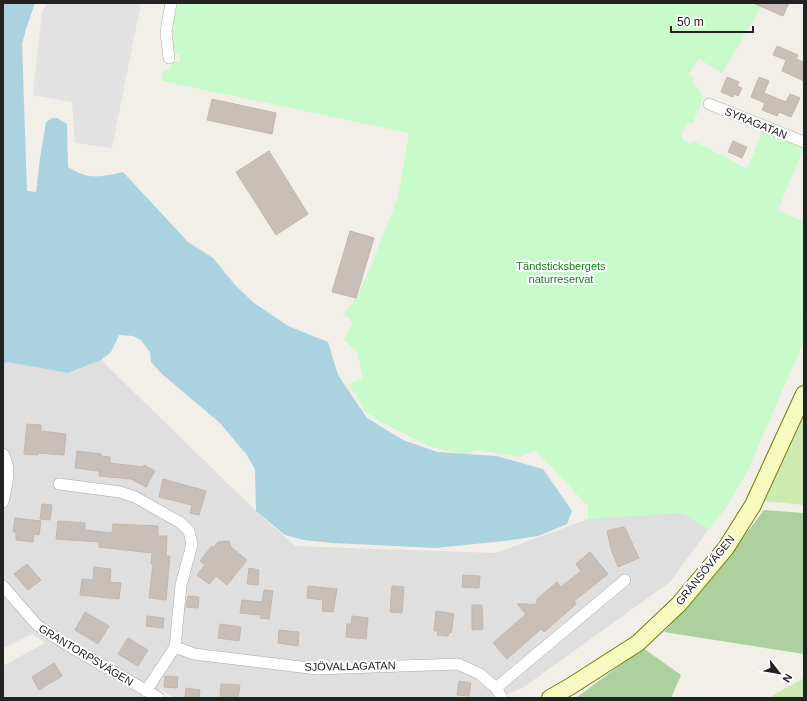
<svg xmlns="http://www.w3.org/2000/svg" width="807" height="701" viewBox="0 0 807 701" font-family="Arial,sans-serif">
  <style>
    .residential { fill: #e0dfdf }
    .grass { fill: #cdebb0 }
    .forest { fill: #add19e }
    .park { fill: #c8facc }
    .parking { fill: #e2e2e2 }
    .water { fill: #aad3df }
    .building { fill: #c7bfb8; stroke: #c4b6ab }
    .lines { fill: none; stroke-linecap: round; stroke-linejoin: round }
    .street-casing { stroke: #a9a9a9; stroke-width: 12 }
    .secondary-casing { stroke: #707d05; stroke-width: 18 }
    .street { stroke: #fff; stroke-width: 11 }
    .secondary { stroke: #f7fabf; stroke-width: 16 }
    .labels { text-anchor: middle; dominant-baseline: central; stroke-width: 4; stroke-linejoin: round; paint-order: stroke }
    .street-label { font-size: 11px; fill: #222; stroke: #fff }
    .park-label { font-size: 11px; fill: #0c8416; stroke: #fff }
  </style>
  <rect width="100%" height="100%" fill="#f2efe9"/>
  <path class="residential" d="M101 360 256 511 295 546 496 553 588 519 622 515 683 513 708 530 670 582 524 687 499 698H176L160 690 156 698H3V666L45 643 32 634 3 648V364L7 362 68 373Z"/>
  <path class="grass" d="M804 412V505L765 501Z
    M804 678V698H768Z"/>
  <path class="forest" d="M764 510 804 513V654L664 632 712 578Z
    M643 648 681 675 671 698H576Z"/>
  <path class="park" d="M178 3H764L722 73 699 59 688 75 694 78 693 82 703 97 701 104 693 123H687L682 133V139L691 144 694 141 747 169 762 132 804 147 778 210 804 222V312L801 321 804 322V341L747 472 726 508 708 530 683 513 588 519V506L535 450 520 457 477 450 467 455 431 447 381 422 366 412 349 384 363 378 357 352 344 340 346 334 353 324 349 318 343 315 356 298 366 278 398 197 409 133 162 81 163 72 170 68 173 62H180V56L174 53 171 50 175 14Z"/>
  <path class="parking" d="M47 3H141L112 148 75 143 72 102 33 95 42 12Z"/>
  <path class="water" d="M3 3H35L26 29 22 44 27 191 36 192 40 158 46 122 52 118H57L67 124 68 167C88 180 100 177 123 172L188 242 213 258 235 285 254 303 288 326 328 342 338 375 367 418 403 440 437 452 496 456 543 469 572 511 567 524 538 536 504 541 436 548 332 543 304 540 285 535 256 511 255 469 246 454 220 423 162 374 151 362 150 352 141 340 133 336 119 335 111 352 101 360 68 373 7 362 3 364Z"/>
  <path class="building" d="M753 3H789L783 16Z
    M777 46 798 55 796 59 804 62V81L782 71 786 60 773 55Z
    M727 77 739 82 737 86 742 88 738 96 734 94 733 97 721 92Z
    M759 77 769 81 764 93 786 102 790 94 800 98 791 117 779 112 777 116 762 110 765 103 751 97Z
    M212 99 276 113 272 134 207 120Z
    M733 141 747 147 742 158 728 152Z
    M269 151 308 214 276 235 236 172Z
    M350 231 374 238 356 298 332 292Z
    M27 424 41 425V431L66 434 64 455 38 453V455L24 454Z
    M77 451 101 454V456L110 457V463L143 467 144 465 155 471 146 487 131 479 99 476V471L75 468Z
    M163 479 206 491 199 515 190 513 192 505 159 497Z
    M42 504 52 505 50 520 40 519Z
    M15 518 41 521 39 535 34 534 33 542 16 540V532H13Z
    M58 521 85 523V530L112 533 113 524 158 526V536H167L166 556H170L166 600 149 598 153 564H151L152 553 99 547V542L56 539Z
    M623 527 625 528 639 558 618 567 611 549 607 531Z
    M229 541 231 547 247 560 227 585 216 576 209 584 197 575 205 565 200 561 212 546 213 548 218 542Z
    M590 552 608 574 574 601 576 604 544 632 541 629 507 659 493 643 526 614 517 604H528L529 605 537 604V599L557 582 561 587 581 571 576 564Z
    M27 564 41 580 28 590 14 574Z
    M94 567 111 569 110 582 121 583 119 599 80 595 82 579 93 580Z
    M249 568 259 570 258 585 247 584Z
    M463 575 480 576 479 588 462 587Z
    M308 586 337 589 333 612 322 611 323 600 307 598Z
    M392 586 404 587 402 613 390 612Z
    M264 590 273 591 269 619 260 618 261 615 240 613 242 600 262 602Z
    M188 596 199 597 198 608 186 607Z
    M472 605H482L483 629 472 630Z
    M436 611 454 614 451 633 449 632 448 636 437 635 438 631H434Z
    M85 612 109 626 98 644 75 630Z
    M147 616 164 618 163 628 146 626Z
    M352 616 368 618 366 639 346 637 347 624H351Z
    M220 624 241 627 239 641 218 638Z
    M279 630 299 632 298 646 278 643Z
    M128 638 148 650 138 666 118 654Z
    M54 663 62 676 39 690 32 677Z
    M165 676 178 677 177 688 164 687Z
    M459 681 471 683 469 696 457 695Z
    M221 684 240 685 238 698H220Z
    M186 688 200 690 199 698H185Z"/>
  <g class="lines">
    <g class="street-casing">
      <path id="street" d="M169 58 166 32 171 3
        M709 104 804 142
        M3 454C12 469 6 487 3 502
        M59 484 120 492 135 497 181 523 189 531 192 544 181 585 175 647 146 691
        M3 586 37 625 64 643 159 698
        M175 647 194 654 317 669 458 664 480 674 496 688 502 698
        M496 688 625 580"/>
    </g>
    <g class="secondary-casing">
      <path id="secondary" d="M550 698 571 686 638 643 679 604 726 548 753 505 804 394"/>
    </g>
    <use href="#street" class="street"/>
    <use href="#secondary" class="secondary"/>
  </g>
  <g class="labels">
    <g class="street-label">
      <text transform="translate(756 123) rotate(22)">SYRAGATAN</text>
      <text transform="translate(705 570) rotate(-51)">GRÄNSÖVÄGEN</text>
      <text transform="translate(86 655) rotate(31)">GRANTORPSVÄGEN</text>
      <text transform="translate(350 666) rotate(-1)">SJÖVALLAGATAN</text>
    </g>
    <g class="park-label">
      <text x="561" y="266">Tändsticksbergets<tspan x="561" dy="13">naturreservat</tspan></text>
    </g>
  </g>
  <rect width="807" height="701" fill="none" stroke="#222222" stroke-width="8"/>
  <g transform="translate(779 673) rotate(121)" stroke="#ffffff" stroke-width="3" paint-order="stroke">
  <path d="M0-3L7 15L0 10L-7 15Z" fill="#222222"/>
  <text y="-6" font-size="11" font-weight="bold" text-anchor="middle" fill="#222222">N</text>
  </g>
  <path d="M671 26v6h82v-6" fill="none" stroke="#222222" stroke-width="2"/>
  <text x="677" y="26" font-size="12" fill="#222222" stroke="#ffffff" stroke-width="3" paint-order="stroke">50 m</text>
</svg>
